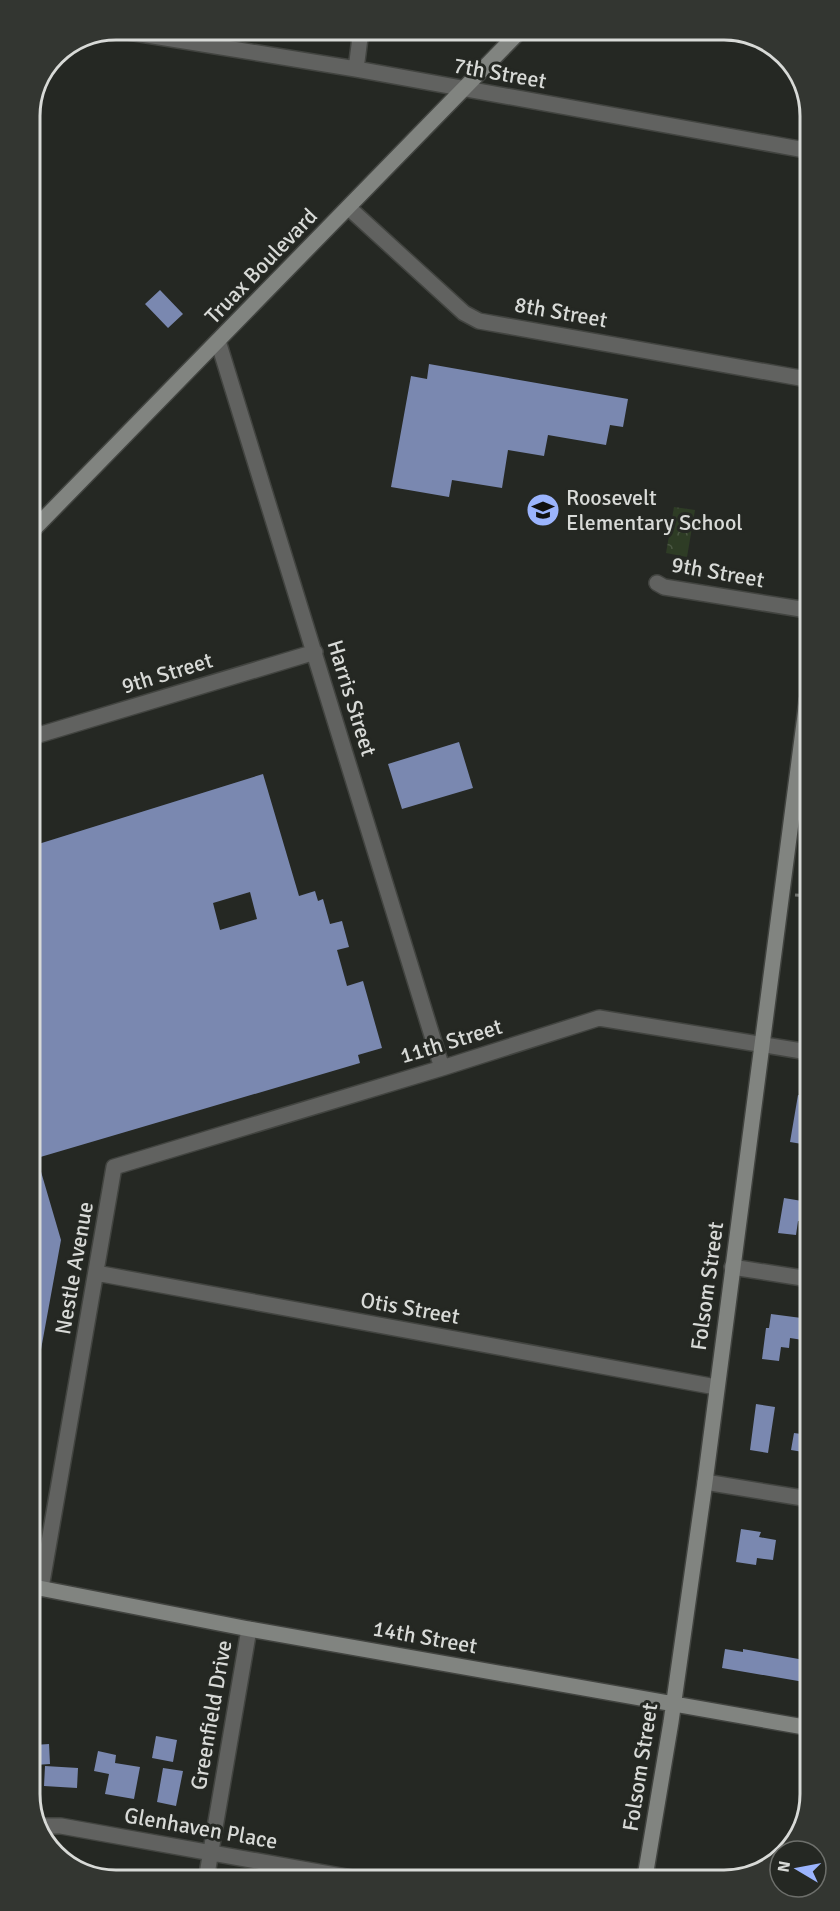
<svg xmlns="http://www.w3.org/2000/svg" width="840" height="1911" viewBox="0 0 840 1911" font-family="Signika,sans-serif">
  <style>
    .park { fill: url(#park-crowns) }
    .building { fill: #7a88b0; fill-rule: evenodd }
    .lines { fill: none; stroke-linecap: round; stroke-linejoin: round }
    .street-casing { stroke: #424440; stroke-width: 18 }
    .secondary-casing { stroke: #424440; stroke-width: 18 }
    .path { stroke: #70726e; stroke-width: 3; stroke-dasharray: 4.5 3; stroke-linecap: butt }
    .street { stroke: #616260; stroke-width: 15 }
    .secondary { stroke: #818480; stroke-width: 15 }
    .labels { text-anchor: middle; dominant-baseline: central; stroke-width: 6; stroke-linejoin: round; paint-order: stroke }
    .street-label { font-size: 22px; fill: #d8dad7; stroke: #252823 }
    .poi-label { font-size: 22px; fill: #d8dad7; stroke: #252823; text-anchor: start }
    .rim { fill: none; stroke: #d8dad7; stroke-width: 3 }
  </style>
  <defs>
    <pattern id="park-crowns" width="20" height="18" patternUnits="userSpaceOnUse" patternTransform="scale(1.5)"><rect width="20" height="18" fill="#2e3c25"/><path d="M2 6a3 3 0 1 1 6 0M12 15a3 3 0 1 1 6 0" fill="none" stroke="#4c5844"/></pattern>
  </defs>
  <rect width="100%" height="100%" fill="#252823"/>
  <path class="park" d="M674 507 695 510 687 557 666 553Z"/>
  <path class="building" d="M160 290 183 314 168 328 145 304Z
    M429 364 628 399 623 427 610 425 606 445 548 435 544 456 508 450 502 488 452 480 449 497 391 487 411 376 427 379Z
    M459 742 473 788 402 809 388 764Z
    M263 774 299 896 315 891 318 901 323 899 330 924 342 921 349 947 337 950 347 986 363 981 382 1048 358 1055 360 1063 37 1158 61 1240 40 1355 33 1354 32 846ZM250 892 257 919 220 930 213 903Z
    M798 1095 808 1096V1145L790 1142Z
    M784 1198 808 1202V1222L798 1221 796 1235 778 1233Z
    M771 1314 809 1319V1341L790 1338 789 1348 781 1347 779 1361 762 1359 766 1328H769Z
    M756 1404 775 1407 768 1453 750 1450Z
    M794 1433 809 1435V1453L791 1450Z
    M741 1529 761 1532 759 1537 776 1540 773 1560 757 1558 756 1565 736 1562Z
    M725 1649 743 1652V1649L810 1661V1683L722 1668Z
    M156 1736 177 1740 173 1762 152 1758Z
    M49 1744 50 1764 35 1765 34 1745Z
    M98 1751 116 1755 115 1763 140 1767 134 1799 105 1794 109 1774 94 1771Z
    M45 1766 78 1768 77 1788 44 1786Z
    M163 1768 183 1771 176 1806 157 1802Z"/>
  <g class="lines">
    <g class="street-casing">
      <path id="street" d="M116 30 356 69 805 150
        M356 69 361 30
        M349 208 464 313 479 321 806 379
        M218 341 442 1068
        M657 583 664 587 807 610
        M32 737 315 652
        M732 1267 809 1279
        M96 1273 716 1387
        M705 1482 809 1499
        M41 1588 114 1167 442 1068 599 1018 808 1052
        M37 1826H61L358 1879
        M206 1880 249 1629"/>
    </g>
    <g class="secondary-casing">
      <path id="secondary" d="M31 532 521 30
        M34 1587 249 1629 810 1728
        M645 1877 671 1722 705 1482 807 700"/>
    </g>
    <path class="path" d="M795 895 808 896"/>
    <use href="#street" class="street"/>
    <use href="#secondary" class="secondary"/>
  </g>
  <defs>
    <g id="school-disc" transform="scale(1.725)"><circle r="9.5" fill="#9bb4fd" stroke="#252823"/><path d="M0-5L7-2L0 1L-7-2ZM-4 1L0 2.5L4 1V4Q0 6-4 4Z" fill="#111"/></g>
  </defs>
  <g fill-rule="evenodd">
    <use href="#school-disc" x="543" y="510"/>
  </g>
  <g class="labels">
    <g class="street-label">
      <text transform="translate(500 73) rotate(10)">7th Street</text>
      <text transform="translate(261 266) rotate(-46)">Truax Boulevard</text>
      <text transform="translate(561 312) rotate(10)">8th Street</text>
      <text transform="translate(718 572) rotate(10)">9th Street</text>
      <text transform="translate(167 673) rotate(-17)">9th Street</text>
      <text transform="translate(352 698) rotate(73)">Harris Street</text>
      <text transform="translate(451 1041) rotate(-17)">11th Street</text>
      <text transform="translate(74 1268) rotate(-80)">Nestle Avenue</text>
      <text transform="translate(707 1286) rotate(-82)">Folsom Street</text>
      <text transform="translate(410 1308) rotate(10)">Otis Street</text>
      <text transform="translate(425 1637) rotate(10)">14th Street</text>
      <text transform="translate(211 1715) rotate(-80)">Greenfield Drive</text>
      <text transform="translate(640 1767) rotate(-81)">Folsom Street</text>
      <text transform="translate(201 1828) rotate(10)">Glenhaven Place</text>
    </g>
    <g class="poi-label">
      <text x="566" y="497">Roosevelt<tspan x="566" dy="25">Elementary School</tspan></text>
    </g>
  </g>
  <path d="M0 0H840V1911H0ZM116 40H724A76 76 0 0 1 800 116V1794A76 76 0 0 1 724 1870H116A76 76 0 0 1 40 1794V116A76 76 0 0 1 116 40Z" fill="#333631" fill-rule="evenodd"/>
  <path class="rim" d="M116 40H724A76 76 0 0 1 800 116V1794A76 76 0 0 1 724 1870H116A76 76 0 0 1 40 1794V116A76 76 0 0 1 116 40Z"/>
  <g transform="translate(798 1869) rotate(280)"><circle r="28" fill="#252823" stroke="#6d6f6b" stroke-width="1.5"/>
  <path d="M0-4.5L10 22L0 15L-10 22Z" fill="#9bb4fd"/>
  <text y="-9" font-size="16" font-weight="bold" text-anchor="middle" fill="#d8dad7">N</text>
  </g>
</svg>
